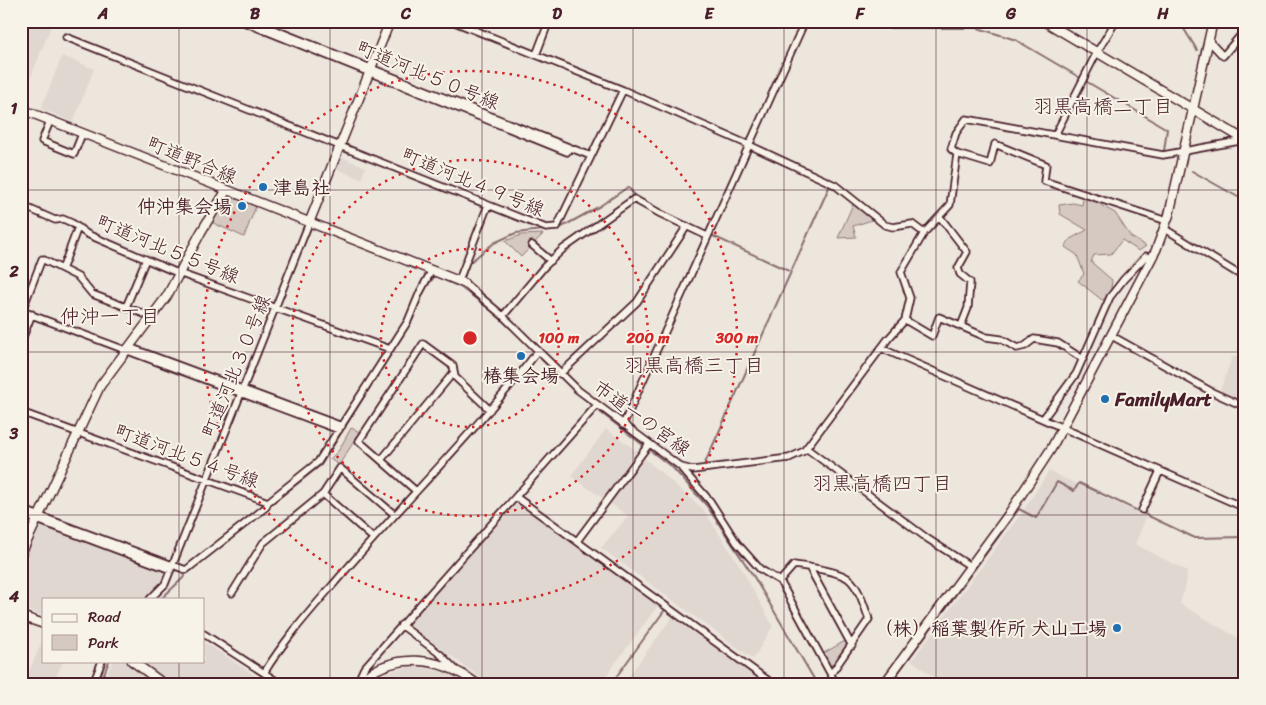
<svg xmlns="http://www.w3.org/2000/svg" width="1266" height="705" viewBox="0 0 1266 705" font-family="Sriracha,'Klee One',sans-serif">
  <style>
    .built { fill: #e0d7d0 }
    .green { fill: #d5c9c2; stroke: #907476 }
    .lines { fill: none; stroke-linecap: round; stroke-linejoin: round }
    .stream { stroke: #896c6f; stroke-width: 2 }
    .street-casing { stroke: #4a1f2b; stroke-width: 9 }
    .secondary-casing { stroke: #4a1f2b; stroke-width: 11 }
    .street { stroke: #f7f3e8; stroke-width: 5.5 }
    .secondary { stroke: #f7f3e8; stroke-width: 8 }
    .grid { fill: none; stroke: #4a1f2b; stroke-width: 1; stroke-opacity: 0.55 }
    .ring { fill: none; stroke: #d62828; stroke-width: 2.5; stroke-dasharray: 2.5 5 }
    .poi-dot { fill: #1f6fb2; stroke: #f7f3e8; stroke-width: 2 }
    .labels { text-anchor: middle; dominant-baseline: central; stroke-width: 4; stroke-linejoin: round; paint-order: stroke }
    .street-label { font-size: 19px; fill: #4a1f2b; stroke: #f7f3e8 }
    .poi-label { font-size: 19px; font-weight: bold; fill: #4a1f2b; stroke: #f7f3e8; text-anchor: start }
    .neighbourhood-label { font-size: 20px; fill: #4a1f2b; stroke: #f7f3e8 }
    .centre { fill: #d62828; stroke: #f7f3e8; stroke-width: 2.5 }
    .ring-label { font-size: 15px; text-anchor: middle; font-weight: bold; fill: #d62828; stroke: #f7f3e8; stroke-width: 4; stroke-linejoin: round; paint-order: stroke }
    .neatline { fill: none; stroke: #4a1f2b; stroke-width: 2 }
    .grid-label { font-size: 16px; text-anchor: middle; font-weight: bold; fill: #4a1f2b }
  </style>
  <rect width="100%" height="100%" fill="#ece6dd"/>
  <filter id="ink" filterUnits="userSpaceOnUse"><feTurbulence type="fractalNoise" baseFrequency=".02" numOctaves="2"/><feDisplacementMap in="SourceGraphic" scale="10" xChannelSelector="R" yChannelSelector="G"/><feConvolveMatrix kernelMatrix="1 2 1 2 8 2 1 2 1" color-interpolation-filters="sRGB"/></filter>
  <g filter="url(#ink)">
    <path class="built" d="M21 21H53L21 102Z
      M62 56 94 69 73 122 41 109Z
      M338 156 366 167 361 179 334 168Z
      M1232 357H1245V402L1220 391Z
      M606 429 629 445 703 509 740 566 773 626 753 659 601 548 628 516 571 476Z
      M1049 471 1146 517 1135 544 1187 571 1186 584 1180 604 1245 642V684H942L912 660 1021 514Z
      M515 503H519L658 605 600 684H489L407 623Z
      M39 523 168 571 162 584 144 599H44V616L21 608V564Z
      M673 616 765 684H623Z
      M44 638V661H63L53 684H23Z
      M204 642 268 684H102L113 661H204Z
      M414 666 445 672 467 684H364L380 674Z"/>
    <path class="green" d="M1084 194 1093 196 1102 206 1115 213 1131 237 1146 246 1139 251 1122 240 1111 254 1094 255 1091 262 1112 280 1110 297 1102 300 1078 281 1084 274 1077 255 1065 247 1070 239 1087 230 1060 214 1059 205 1073 203 1082 205Z
      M234 198 256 206 244 237 211 222 228 200Z
      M854 202 872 220 853 226 856 237 838 238Z
      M543 234 521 257 505 241 521 235Z
      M351 428 360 432 339 465 330 459 339 450Z
      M845 641 849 647 831 671 823 658 826 656 824 653Z"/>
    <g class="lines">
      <path class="stream" d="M851 21 886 28H978L1016 40 1167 129 1164 151 1168 152
        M1172 21 1184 29 1197 50
        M100 47 112 52
        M1192 171 1245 201
        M689 225 789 271
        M463 281 469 263 494 243 516 233 560 228 600 206 628 187 638 199
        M460 287 495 313 515 332
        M541 359 572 388
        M581 396 592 405
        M600 412 673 468 707 506 754 577 817 684
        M705 463 830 185
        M269 506 321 465 413 319 425 288 435 276 460 287 461 285
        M161 599 183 578 187 571
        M100 684 109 661
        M611 684 664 611
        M890 684 1019 509 1036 518 1057 482 1074 491 1079 483 1195 538 1245 537"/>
      <g class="street-casing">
        <path id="street" d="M241 21 567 152 569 148
          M253 21 591 156
          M887 21H951
          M66 37 546 228 557 227 623 90 452 21
          M1209 41 1223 56 1245 30
          M536 55 549 21
          M623 90 749 145 835 185 885 225 893 227 912 224 924 233
          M50 121 42 141 74 154 82 134
          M1055 135 1097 52 1116 21
          M957 154 990 164 995 144 1046 165 1044 181 1167 221
          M21 205 55 220 63 219 72 223 87 234 173 271 390 349
          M940 217 967 252 958 268 960 274 970 282 968 308 961 326
          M1165 229 1245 278
          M532 245 551 261
          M63 267 78 227
          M459 280 488 205
          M464 283 503 316 578 390 681 467 693 470 789 458 804 451 888 339 905 320 910 298 901 272 924 233 950 205 957 154 951 149 956 133 966 119 1163 155 1245 140
          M126 307 146 259
          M21 311 339 430
          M22 311 42 259 78 277 92 294 152 317
          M503 316 544 267 563 249 634 199 661 214 707 236
          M905 320 932 336 939 317 986 337 1001 339 1017 348 1025 346 1034 339 1058 343 1083 359
          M21 330 28 313
          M1112 336 1212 392 1245 407
          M21 342 32 314
          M129 347 342 426
          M883 349 1245 508
          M560 374 637 302 687 226
          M21 412 268 502 318 462 408 321 420 292 432 270
          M1043 419 1076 374 1110 297 1124 279 1146 256 1152 258
          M623 425 805 21
          M806 448 928 539 970 566
          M381 460 454 372
          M682 469 710 501 737 543 760 569 780 581 836 684
          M416 491 359 441 423 344 453 366 455 377 490 410
          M323 494 373 538
          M516 497 773 684
          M21 509 186 570 266 507 268 502
          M1142 510 1160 471
          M21 514 171 570
          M577 541 649 444
          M809 567 852 646
          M780 581 794 565C808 567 841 571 850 580 860 590 864 606 869 619L831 674
          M232 593 263 543 323 494 340 468 395 515
          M150 599 165 584 309 223
          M401 625 440 654 454 668
          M204 634 281 684
          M264 673C285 639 311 610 337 580 403 503 476 431 538 351
          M357 683 364 668 597 405
          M93 684 102 661"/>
      </g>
      <g class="secondary-casing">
        <path id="secondary" d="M1044 21 1245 140
          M21 109 464 283
          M309 223 390 21
          M21 554 100 386 167 296 201 232 226 191
          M21 616 44 624
          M132 661 164 684
          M356 684C393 650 440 656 477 684
          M884 684 1008 515 1051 449 1156 250 1169 215 1213 21"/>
      </g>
      <use href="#street" class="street"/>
      <use href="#secondary" class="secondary"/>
    </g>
  </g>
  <path class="grid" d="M179 21V599M330 21V684M482 21V684M633 21V684M784 21V684M936 21V684M1087 21V684M21 190H1245M21 352H1245M21 515H1245M179 661V684"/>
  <g class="ring">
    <circle cx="470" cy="338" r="89"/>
    <circle cx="470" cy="338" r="178"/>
    <circle cx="470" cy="338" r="267"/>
  </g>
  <g class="poi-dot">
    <circle cx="263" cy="187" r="5"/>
    <circle cx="242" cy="206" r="5"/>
    <circle cx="521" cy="356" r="5"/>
    <circle cx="1105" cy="399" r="5"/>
    <circle cx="1117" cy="628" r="5"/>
  </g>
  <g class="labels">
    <g class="street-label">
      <text transform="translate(428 75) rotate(22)">町道河北５０号線</text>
      <text transform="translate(192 160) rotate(22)">町道野合線</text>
      <text transform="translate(473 182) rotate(22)">町道河北４９号線</text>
      <text transform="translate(168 249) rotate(22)">町道河北５５号線</text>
      <text transform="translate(236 366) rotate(-68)">町道河北３０号線</text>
      <text transform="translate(642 418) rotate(36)">市道一の宮線</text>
      <text transform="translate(187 456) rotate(20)">町道河北５４号線</text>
    </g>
    <g class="poi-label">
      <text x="273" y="187">津島社</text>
      <text x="232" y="206" text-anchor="end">仲沖集会場</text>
      <text x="521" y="375" text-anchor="middle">椿集会場</text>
      <text x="1115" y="399">FamilyMart</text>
      <text x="1107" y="628" text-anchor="end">（株）稲葉製作所 犬山工場</text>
    </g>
    <g class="neighbourhood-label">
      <text x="1103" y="106">羽黒高橋二丁目</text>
      <text x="110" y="316">仲沖一丁目</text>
      <text x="694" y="365">羽黒高橋三丁目</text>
      <text x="882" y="483">羽黒高橋四丁目</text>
    </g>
  </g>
  <circle cx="470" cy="338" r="8" class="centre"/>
  <g class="ring-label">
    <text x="559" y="343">100 m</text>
    <text x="648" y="343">200 m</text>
    <text x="737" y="343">300 m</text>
  </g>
  <rect width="1266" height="705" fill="none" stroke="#f7f3e8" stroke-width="55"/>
  <rect x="42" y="598" width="162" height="65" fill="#f7f3e8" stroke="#b29e9c"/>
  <rect x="52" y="614" width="25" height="8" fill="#f7f3e8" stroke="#b29e9c"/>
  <text x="88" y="622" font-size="15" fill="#4a1f2b">Road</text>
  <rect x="52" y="635" width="25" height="15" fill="#d5c9c2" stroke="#b29e9c"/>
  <text x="88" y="648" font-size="15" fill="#4a1f2b">Park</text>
  <rect x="28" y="28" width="1210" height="650" class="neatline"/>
  <g class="grid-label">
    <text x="103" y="19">A</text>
    <text x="255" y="19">B</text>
    <text x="406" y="19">C</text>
    <text x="557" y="19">D</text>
    <text x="709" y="19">E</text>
    <text x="860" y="19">F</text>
    <text x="1011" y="19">G</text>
    <text x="1163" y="19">H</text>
    <text x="14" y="114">1</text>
    <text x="14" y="277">2</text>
    <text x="14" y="439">3</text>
    <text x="14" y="602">4</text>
  </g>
</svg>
